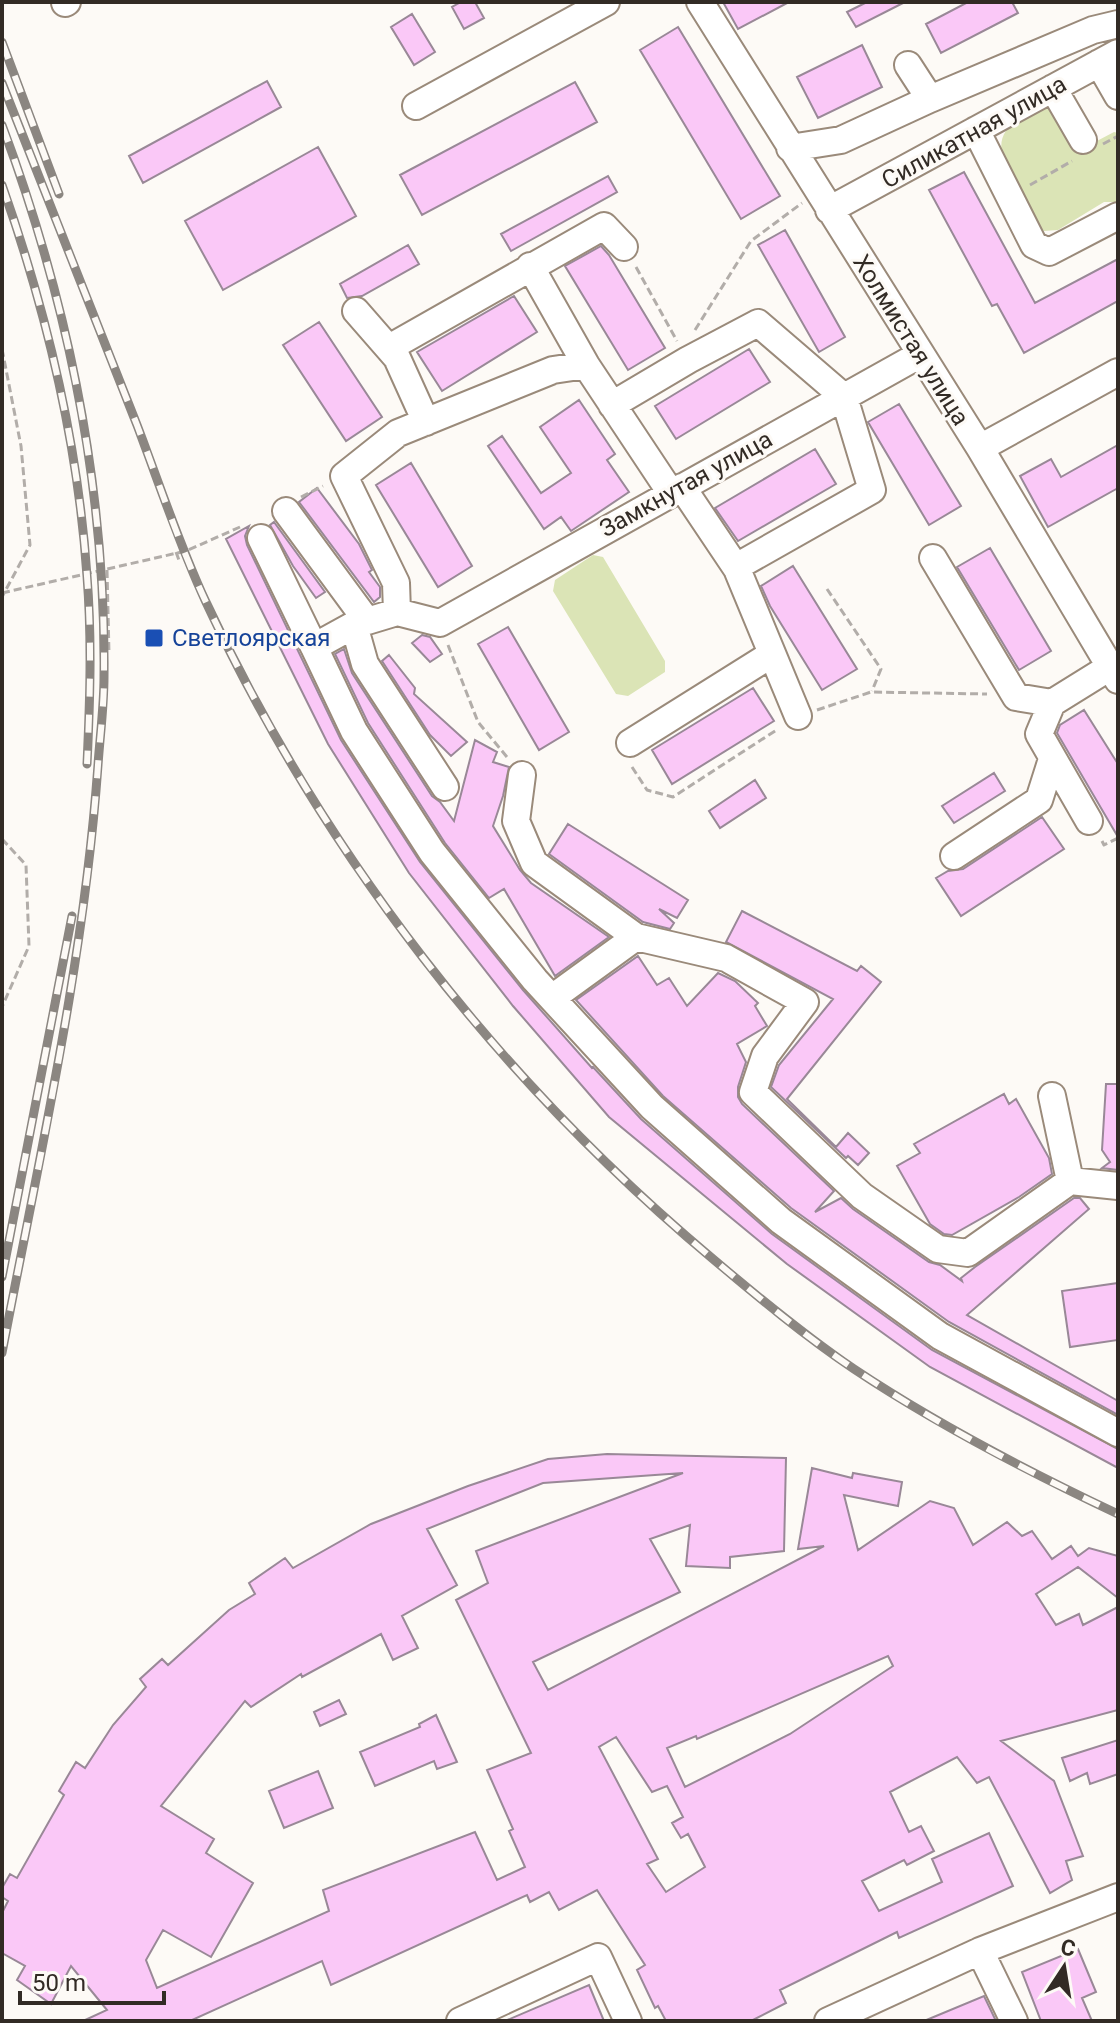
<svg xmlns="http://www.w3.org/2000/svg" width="1120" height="2023" viewBox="0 0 1120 2023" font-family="Roboto,sans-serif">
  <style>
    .green { fill: #dbe4b6 }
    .building { fill: #fac8f7; stroke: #998897; stroke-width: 2; fill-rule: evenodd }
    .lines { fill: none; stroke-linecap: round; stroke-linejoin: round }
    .minor-casing { stroke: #9a8a7a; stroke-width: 30 }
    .path { stroke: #b2ada9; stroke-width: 3; stroke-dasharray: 8 4; stroke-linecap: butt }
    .minor { stroke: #fff; stroke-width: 26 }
    .rail-casing { stroke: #8b8681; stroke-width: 9 }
    .rail { stroke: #fdfaf6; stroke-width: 6; stroke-dasharray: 18; stroke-linecap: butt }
    .transit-dot { fill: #1a4fb4; stroke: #fdfaf6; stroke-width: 3 }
    .labels { text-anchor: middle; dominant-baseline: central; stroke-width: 6; stroke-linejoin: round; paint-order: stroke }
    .street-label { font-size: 24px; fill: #322b25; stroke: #fdfaf6 }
    .transit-label { font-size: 24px; fill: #164399; stroke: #fdfaf6; text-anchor: start }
  </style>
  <rect width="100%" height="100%" fill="#fdfaf6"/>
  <path class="green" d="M1050 102 1095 142 1114 132 1118 133V202H1104L1058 230 1044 231 1039 227 1002 154C996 123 1027 115 1050 102Z
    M593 555 603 557 665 661V672L628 696 616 694 553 591 555 580Z"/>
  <path class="building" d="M461 2H475L484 18 464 29 452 7Z
    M723 2H789L738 29Z
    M867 2H905L856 27 847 12Z
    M968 2H1012L1018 13 941 53 926 24Z
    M412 14 435 52 414 65 391 27Z
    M678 27 780 196 741 219 640 50Z
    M862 45 882 87 818 118 797 77Z
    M267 81 281 107 143 183 129 156Z
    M575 82 597 122 422 215 400 175Z
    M318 147 356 216 223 290 185 221Z
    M964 172 1035 303 1118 259V301L1024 353 997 304 992 306 929 190Z
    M608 176 617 192 511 251 501 234Z
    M785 230 845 337 819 352 758 245Z
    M408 245 419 264 362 296 347 298 340 284Z
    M601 246 609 255 665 348 628 370 565 266Z
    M514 296 537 332 442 391 417 352Z
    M319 322 382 417 346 441 283 345Z
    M749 349 770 382 676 439 655 406Z
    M579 400 615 454 607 460 629 492 571 531 561 517 544 529 488 446 502 436 541 493 571 473 540 427Z
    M899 404 961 506 929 525 868 422Z
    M1118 445V488L1048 527 1020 476 1051 459 1061 477Z
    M815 449 836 484 738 541 715 508Z
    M411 463 472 566 438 587 376 485Z
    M317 488 359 544 372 570 369 572 380 587V597L374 602 299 502Z
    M274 522 325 592 316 598 293 566 270 525Z
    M249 526 245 536 247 545 341 740 420 862 523 990 592 1068 593 1067 641 1119 772 1234 932 1350 1118 1449V1468L930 1367 787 1264 609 1117 513 1006 409 873 328 744 226 539Z
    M990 548 1051 651 1019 670 957 567Z
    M793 566 857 669 822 690 770 606 761 586Z
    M508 627 569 732 539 750 478 644Z
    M422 635 430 637 442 654 430 662 412 643Z
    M344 649 352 673 432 796 440 802 454 821 475 740 497 752 493 762 509 767 503 796 493 826 520 870 531 883 609 937 555 976 504 889 489 898 445 843 368 723 335 654Z
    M389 655 415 688 414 694 467 742 451 756 430 735 382 661Z
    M753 688 774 721 672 784 652 750Z
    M1084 710 1118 764V837L1057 733 1060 725Z
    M994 773 1005 791 954 823 942 806Z
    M755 780 766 798 720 828 709 811Z
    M1042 817 1064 849 961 916 936 878 948 871 963 869Z
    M568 824 688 900 677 918 659 909 674 923 670 929 643 922 549 854Z
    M742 911 857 971 861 966 881 982 787 1099 836 1147 848 1133 869 1153 858 1165 848 1156 846 1158 771 1087 779 1065 833 999 726 942Z
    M638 956 657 985 669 978 687 1006 718 973 735 981 758 1003 755 1006 767 1026 737 1044 746 1062 738 1087V1097L742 1104 834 1191 815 1212 841 1198 853 1209 929 1262 940 1265 962 1281 961 1278 975 1267 1074 1198H1080L1089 1209 967 1315 1118 1401V1415L949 1322 791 1208 663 1096 576 1000Z
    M1106 1084H1118V1170L1102 1168 1110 1162 1102 1150Z
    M1004 1094 1009 1104 1016 1099 1049 1158 1052 1174 1019 1197 952 1235 944 1234 930 1224 897 1166 920 1153 914 1144Z
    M1118 1283V1340L1070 1347 1062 1291Z
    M607 1454 786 1458 784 1551 730 1557V1568L686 1566 690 1525 650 1539 680 1592 533 1662 548 1690 824 1546 798 1549 812 1468 852 1478 853 1473 902 1482 898 1506 844 1495 858 1550 930 1501 954 1508 973 1545 1007 1522 1022 1536 1032 1531 1052 1559 1071 1546 1078 1556 1089 1548 1118 1556V1598L1078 1567 1036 1594 1056 1625 1079 1614 1083 1625 1118 1607V1710L1001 1741 1054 1781 1083 1856 1066 1861 1072 1880 1050 1893 989 1777 977 1783 957 1757 890 1792 909 1832 921 1826 934 1851 907 1865 904 1860 862 1881 879 1911 942 1882 932 1859 989 1833 1013 1886 899 1938 897 1932 780 1990 786 2003 751 2021H666L658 2006 655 2008 637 1970 645 1965 597 1890 559 1910 549 1892 530 1902 527 1895 331 1985 322 1961 190 2021H83L107 2010 71 1966 51 2004 17 1980 25 1966 2 1953V1913L8 1901 2 1897V1888L10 1874 17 1878 64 1795 59 1791 76 1762 85 1768 113 1725 146 1687 140 1679 162 1659 168 1665 229 1610 255 1594 249 1583 285 1558 293 1568 371 1524 468 1486 548 1459ZM683 1473 476 1551 488 1583 456 1600 531 1753 487 1770 513 1829 509 1831 525 1867 497 1880 475 1832 323 1890 329 1911 157 1988 146 1960 163 1930 211 1957 253 1883 206 1853 214 1839 161 1806 245 1701 251 1707 301 1674 302 1677 381 1634 393 1660 418 1648 402 1616 457 1585 427 1529 543 1483ZM888 1656 893 1666 790 1734 685 1787 667 1748 696 1736 697 1739ZM616 1737 652 1792 667 1786 683 1817 672 1823 681 1838 688 1834 705 1867 666 1892 647 1864 658 1859 599 1747Z
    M339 1700 346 1714 320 1726 314 1712Z
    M436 1715 457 1762 437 1769 434 1761 375 1786 360 1752 420 1727 419 1724Z
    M1118 1740V1774L1090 1784 1087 1773 1070 1781 1062 1758Z
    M318 1771 333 1808 284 1828 269 1791Z
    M1078 1949 1096 1992 1082 1998 1092 2021H1041L1022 1972Z
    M589 1985 604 2021H505Z
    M984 1996 996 2021H924Z"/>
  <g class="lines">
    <g class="minor-casing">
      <path id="minor" d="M700 2 980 448 1118 680
        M65 3 67 2
        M1099 63 1118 96
        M908 65 930 99 1093 30 1118 24
        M1053 88 1083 140
        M416 106 606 2
        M976 130 1034 245 1049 252 1118 216
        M790 148 841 140 930 99
        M829 210 1118 53
        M530 266 586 365 671 493
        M356 311 397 358 426 422
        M389 348 604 226 624 247
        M921 354 440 623 397 612 354 625 314 647 354 731 432 852 535 980 652 1107 781 1221 940 1336 1118 1433
        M612 405 688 360 758 323 844 397 872 490 736 567
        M980 448 1118 372
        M682 487 737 569 798 716
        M286 511 367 621
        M261 538 314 647
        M933 558 1016 697 1052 703 1039 734 1089 821
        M397 612 396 583 344 476 398 433 553 370 586 365
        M354 625 365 664 445 787
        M1052 703 1110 667
        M630 743 772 654
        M522 775 516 821 534 863 636 937
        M954 856 1039 800 1052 759
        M552 998 636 937 726 958 805 1002 765 1056 753 1092 862 1196 938 1249 968 1253 1070 1181 1052 1096
        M1070 1181 1118 1186
        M980 1951 1014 2021
        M460 2021 598 1957 628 2021
        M828 2021 980 1951 1118 1897"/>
    </g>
    <path class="path" d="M1103 144 1118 136
      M1030 185 1072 161
      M636 267 677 341
      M695 330 751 241 802 203
      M2 349 21 446 30 545 2 597
      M301 497 323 486
      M176 552 180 563
      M107 570 109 654
      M827 589 881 669 872 691
      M2 593 186 551 240 527
      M448 645 478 722 507 757
      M817 710 871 692 987 694
      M632 767 647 790 673 797 778 729
      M2 839 26 865 29 946 2 1007
      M1102 841 1104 845 1118 838"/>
    <use href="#minor" class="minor"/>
    <g class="rail-casing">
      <path id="rail" d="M2 42 59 194
        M2 83C47 197 92 311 137 425 159 483 179 544 205 600 323 854 499 1080 713 1259 758 1297 805 1336 854 1369 938 1425 1027 1471 1118 1514
        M2 125C68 302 106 488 104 677 104 706 100 736 98 765 84 963 39 1158 2 1353
        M2 185C46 310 78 443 87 576 92 639 90 701 87 764
        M2 1277 72 916"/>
    </g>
    <use href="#rail" class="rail"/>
  </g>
  <rect class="transit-dot" x="144" y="628" width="20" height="20" rx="4"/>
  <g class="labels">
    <g class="street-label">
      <text transform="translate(974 132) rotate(-29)">Силикатная улица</text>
      <text transform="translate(911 340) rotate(58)">Холмистая улица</text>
      <text transform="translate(686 484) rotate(-29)">Замкнутая улица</text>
    </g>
    <g class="transit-label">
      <text x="172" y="638">Светлоярская</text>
    </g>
  </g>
  <rect width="1120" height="2023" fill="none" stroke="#322b25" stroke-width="8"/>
  <g transform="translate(1064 1967) rotate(12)" stroke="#fdfaf6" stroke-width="6" paint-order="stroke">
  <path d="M0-6L14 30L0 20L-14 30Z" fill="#322b25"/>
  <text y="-12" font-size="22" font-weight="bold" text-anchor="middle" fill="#322b25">С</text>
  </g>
  <path d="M20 1991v12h144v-12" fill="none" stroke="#322b25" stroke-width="4"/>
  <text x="32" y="1991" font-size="24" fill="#322b25" stroke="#fdfaf6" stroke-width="6" paint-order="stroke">50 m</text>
</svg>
